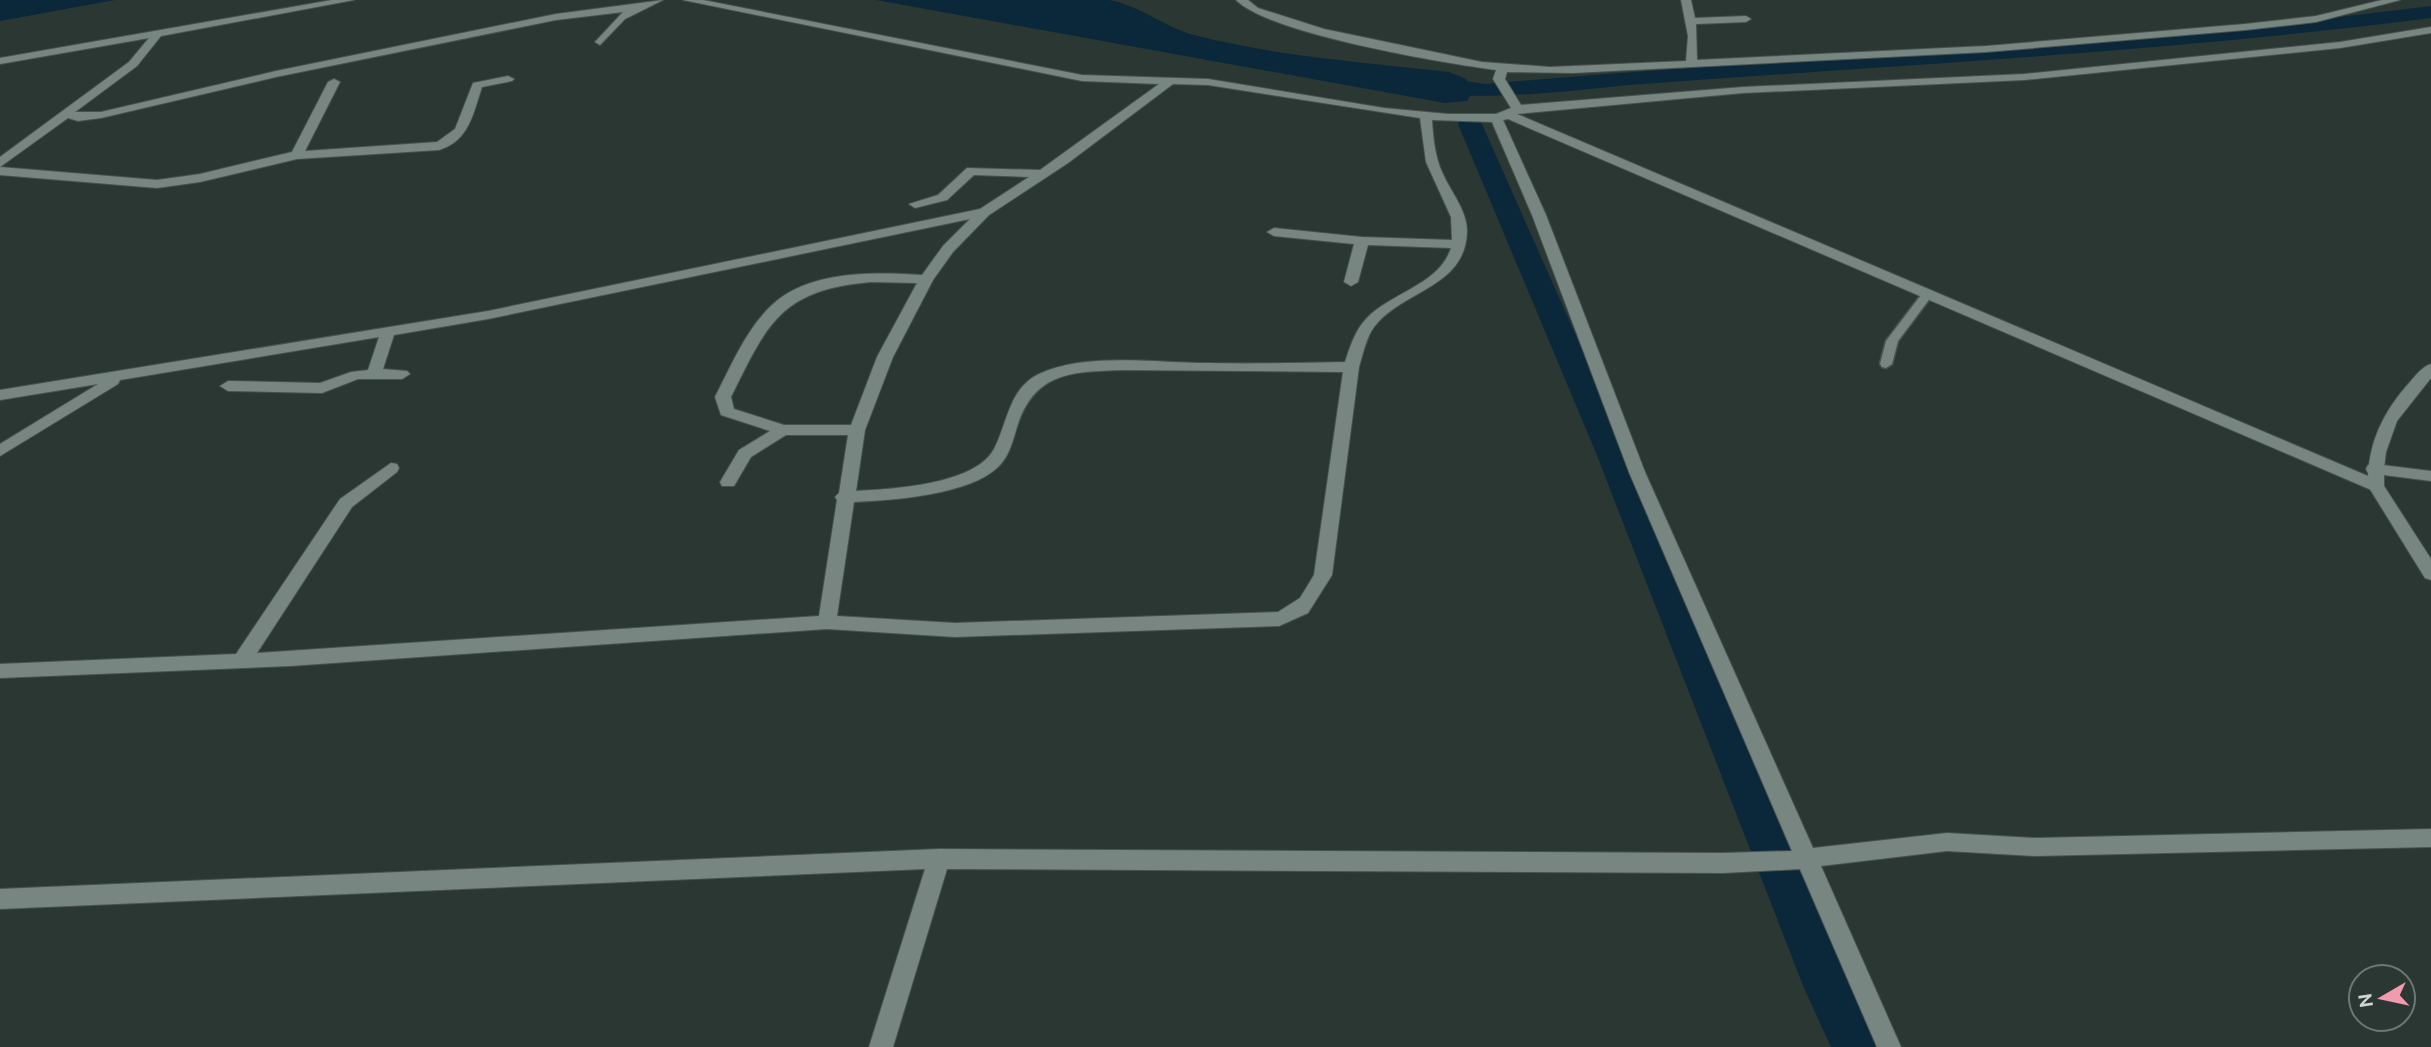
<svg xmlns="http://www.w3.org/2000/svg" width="2431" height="1047" viewBox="0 0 2431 1047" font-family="Ubuntu,sans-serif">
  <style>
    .water { fill: #0a2839 }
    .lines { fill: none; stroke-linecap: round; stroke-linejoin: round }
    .canal { fill: #0a2839; fill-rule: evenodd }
    .service-casing { stroke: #48524f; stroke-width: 3 }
    .minor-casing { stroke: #48524f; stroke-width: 2 }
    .secondary-casing { stroke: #48524f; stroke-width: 2 }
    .service { fill: #788681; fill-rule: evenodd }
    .minor { fill: #788681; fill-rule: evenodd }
    .secondary { fill: #788681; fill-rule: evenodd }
  </style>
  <rect width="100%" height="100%" fill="#2b3733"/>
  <path class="water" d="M0 0H115L0 21Z
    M876 0H1109C1142 6 1166 29 1198 36 1282 57 1364 62 1449 72L1466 79 1473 90 1467 101 1445 103Z"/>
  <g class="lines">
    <path class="canal" d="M2431 6V18C2165 52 1897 65 1629 85 1595 88 1434 109 1416 83L1427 76 1486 84C1801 56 2117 46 2431 6Z
      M1470 117 1478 119 1482 124 1628 453 1848 977 1882 1047H1831L1804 988 1596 453 1458 124 1462 119Z"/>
    <g class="service-casing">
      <path id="service" d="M1928 290 1934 293 1898 341 1892 364 1886 368 1882 367 1880 364 1886 341 1924 291Z"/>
    </g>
    <g class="minor-casing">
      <path id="minor" d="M332 0H354L161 36 137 66 75 112H101L276 71 556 14 663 0 625 19 600 45 595 42 623 12 556 20 276 77 101 118 78 121 68 118 0 167V157L129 62 149 38 0 64V58Z
        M683 0H703L1082 75 1208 79 1384 108 1448 114H1496L1511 108 1493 79 1496 70C1443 63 1270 34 1236 0H1248L1258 8 1324 29 1482 62 1550 67 1686 61 1688 36 1681 0H1691L1695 18 1746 16 1751 19 1746 22 1696 24 1697 60 1986 46 2245 24 2316 16 2382 0H2400L2316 22 2245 30 1986 52 1573 73 1507 72 1505 79 1521 105 1743 87 2024 74 2340 42 2431 27V33L2340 48 2024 80 1743 93 1517 114 2382 482 2384 486 2376 492 1508 119 1503 120 1546 215 1645 472 1813 848 1947 833 2036 838 2431 829V847L2036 856 1947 851 1821 866 1901 1047H1877L1800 869 1723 873 947 869 893 1047H869L925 869 0 909V889L939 849 1723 853 1792 851 1629 472 1532 215 1492 122 1432 120C1433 138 1435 156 1442 172 1450 191 1467 210 1467 231 1466 288 1402 290 1374 327 1366 338 1363 354 1359 367L1332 575 1308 613 1279 626 955 637 827 629 290 666 0 678V664L236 654 340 499 391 463 397 464 399 468 397 472 352 507 257 653 819 616 837 500 835 497 839 493 848 435H786L751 457 734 486H722L720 482 739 450 770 431 721 415 715 397C731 366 746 329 772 305 809 270 875 272 922 275L943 246 970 219 488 319 394 335 383 369 407 371 410 374 402 379H358L322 393 228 391 220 386 228 381 320 383 351 372 368 370 379 337 120 380 118 384 0 456V444L98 384 0 400V390L488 311 980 209 1029 177 974 175 947 200 915 208 909 204 938 195 967 168 1040 170 1159 84 1082 81ZM1173 84 1208 85 1420 118 1426 162 1451 217 1452 240 1362 237 1274 228 1267 232 1274 236 1354 244 1344 282 1351 286 1358 282 1368 245 1451 248C1439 285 1392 292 1367 318 1355 330 1350 347 1345 362 1299 363 1253 364 1207 363 1157 363 1085 352 1039 374 1008 389 1008 423 994 449 975 485 891 489 856 491L865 430 893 357 933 280 953 252 989 215 1068 163ZM871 282 917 283 877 357 851 425H784L734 409 731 397C768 322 781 290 871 282ZM1122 370 1343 372 1314 575 1300 598 1278 612 955 623 837 616 854 502C894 500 969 495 998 467 1010 456 1013 439 1018 424 1036 371 1074 372 1122 370Z
        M508 76 514 79 512 81 482 87C473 114 469 141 439 150L297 159 200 182 157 188 0 175V167L157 180 200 174 292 152 328 82 334 79 340 82 305 151 437 142 455 129 473 83Z
        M2374 464 2431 471V481L2368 473 2366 469 2368 465Z"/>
    </g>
    <g class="secondary-casing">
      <path id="secondary" d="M2431 364V378L2397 421 2386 452 2384 468V486L2431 559V580L2425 578 2368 486C2367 444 2383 412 2410 382 2416 375 2422 367 2431 364Z"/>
    </g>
    <use href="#service" class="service"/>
    <use href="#minor" class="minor"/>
    <use href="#secondary" class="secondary"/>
  </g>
  <g transform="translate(2382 998) rotate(261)"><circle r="33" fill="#2b3733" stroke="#6d7773" stroke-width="2"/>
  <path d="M0-5L12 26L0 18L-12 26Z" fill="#f29aae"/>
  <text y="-10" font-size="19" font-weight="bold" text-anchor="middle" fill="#cfd6d4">N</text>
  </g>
</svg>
